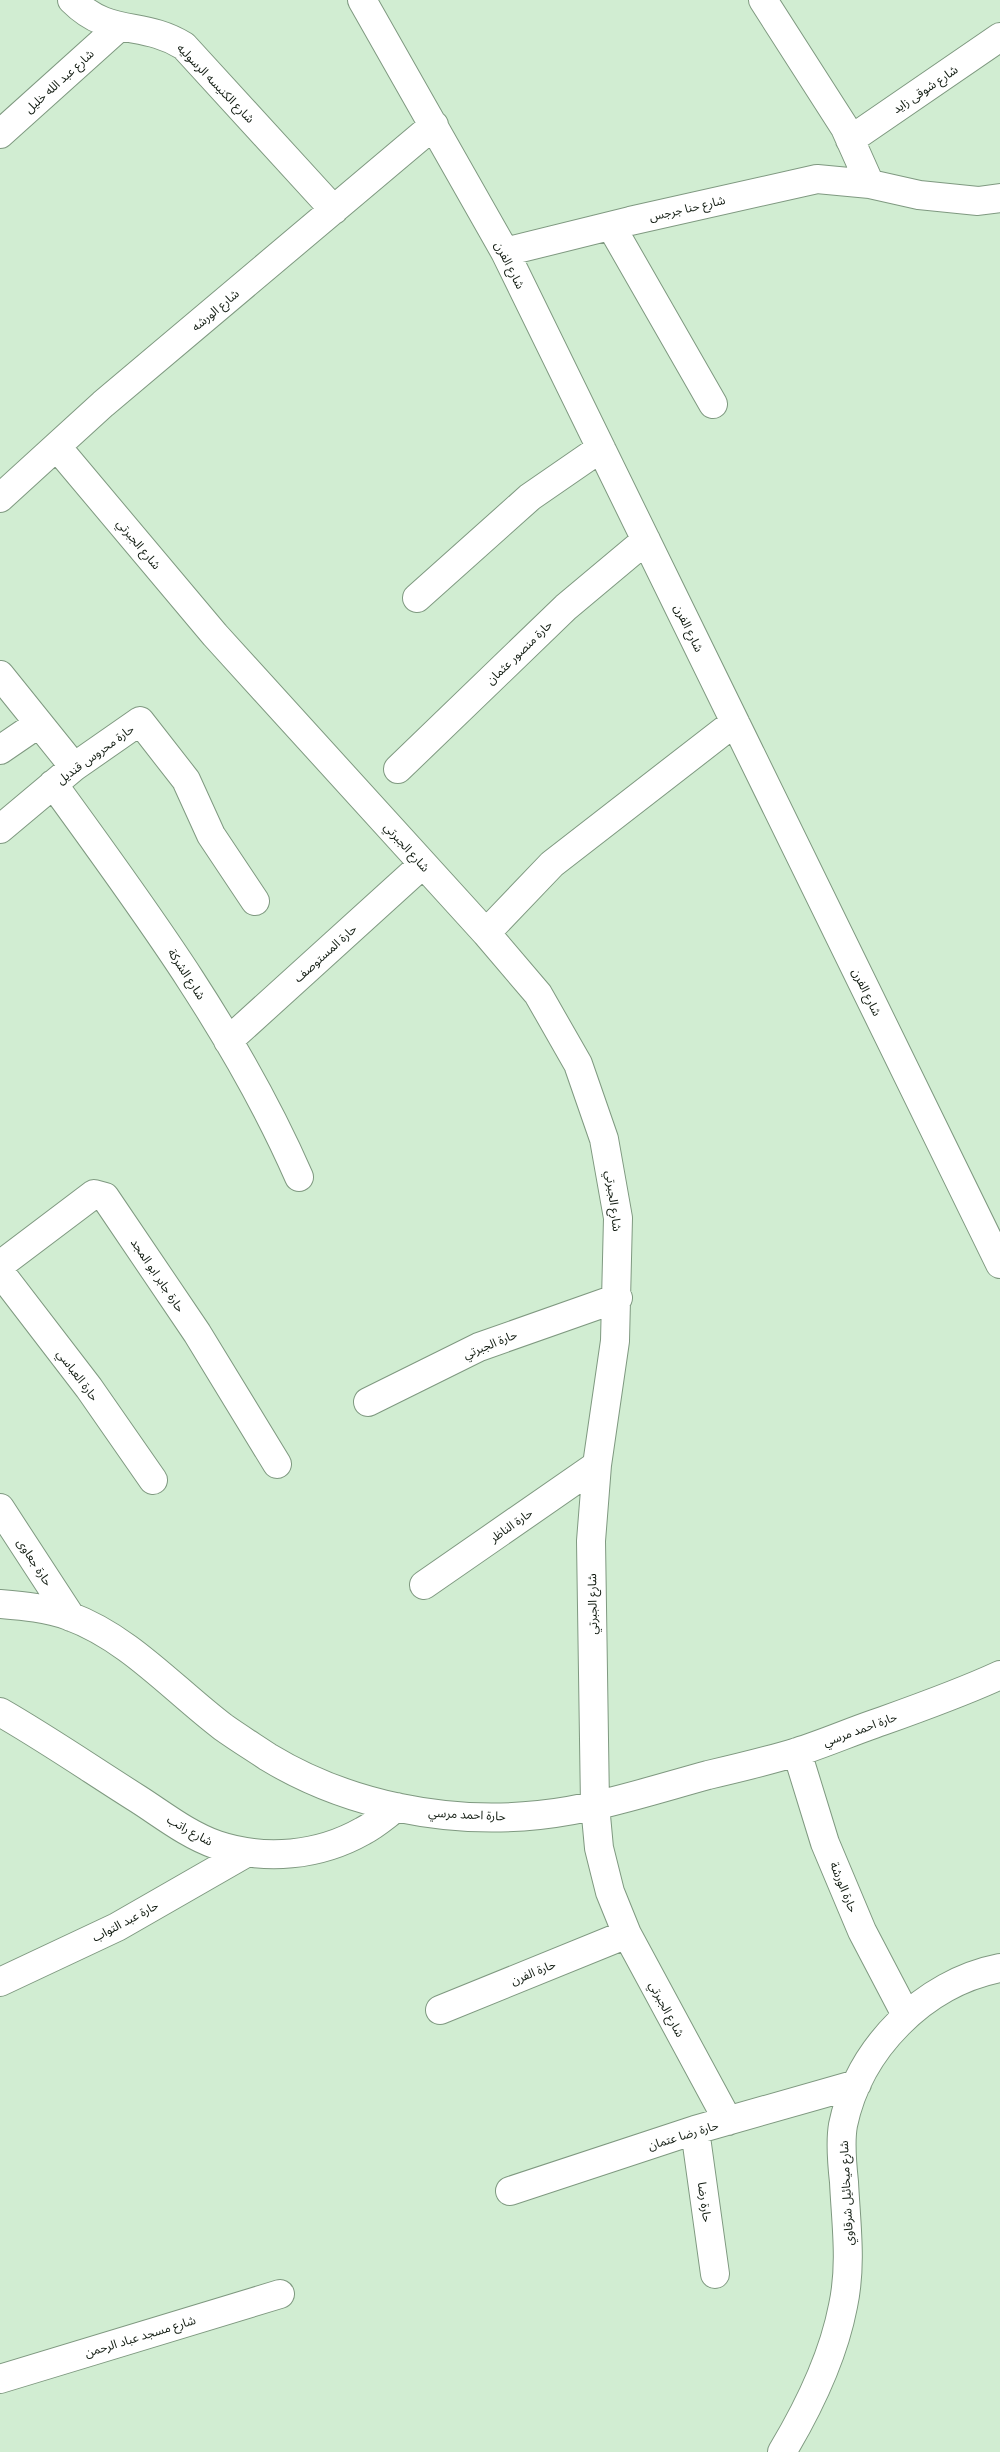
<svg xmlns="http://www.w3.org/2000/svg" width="1000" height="2452" viewBox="0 0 1000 2452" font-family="'Golos Text','Noto Sans Arabic',sans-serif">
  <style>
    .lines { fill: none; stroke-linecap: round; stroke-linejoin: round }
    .street-casing { stroke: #7f9980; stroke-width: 30 }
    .street { stroke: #fff; stroke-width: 28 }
    .labels { text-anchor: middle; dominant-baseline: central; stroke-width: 4; stroke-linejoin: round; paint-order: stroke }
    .street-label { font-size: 12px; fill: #111b11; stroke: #fff }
  </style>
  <rect width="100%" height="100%" fill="#d1edd2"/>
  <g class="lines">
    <g class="street-casing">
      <path id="street" d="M72 0C110 38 142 20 184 46L334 210
        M362 0 505 252 1000 1264
        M763 0 845 128 870 184
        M0 134 119 27
        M850 140 1000 37
        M611 226 713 404
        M505 252 630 221 817 179 870 184 919 195 978 201 1000 198
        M57 447 215 635 486 933 538 994 578 1064 604 1139 618 1218 615 1341 597 1465 591 1541 595 1805 599 1848 610 1892 627 1934 728 2121
        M0 498 103 404 434 125
        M417 598 530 497 601 448
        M0 675 74 767
        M0 750 38 724
        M398 769 566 607 646 540
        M53 784C144 909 237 1035 299 1177
        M0 829 74 767 140 721 186 780 211 835 255 901
        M486 933 552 864 735 722
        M228 1041 422 865
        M0 1265 94 1194 105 1197 197 1333 277 1464
        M0 1272 89 1388 153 1480
        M368 1402 479 1347 618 1298
        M0 1508 71 1617
        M424 1585 597 1465
        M0 1604C24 1606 47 1608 69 1616 129 1638 173 1689 223 1727 237 1737 253 1747 268 1757 347 1805 447 1825 539 1815 596 1809 653 1790 708 1775 738 1768 768 1761 797 1752 823 1744 848 1733 874 1724 916 1709 959 1694 1000 1675
        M0 1712C47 1739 92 1770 138 1799 163 1815 188 1835 217 1845 265 1861 319 1856 363 1831 375 1825 386 1815 397 1807
        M797 1752 825 1843 862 1931 906 2015
        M0 1982 117 1927 246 1853
        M440 2010 627 1934
        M695 2130 715 2274
        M510 2191 695 2130 857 2084
        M0 2379 280 2294
        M782 2452C809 2407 833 2358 843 2306 852 2264 846 2224 844 2182 842 2164 840 2142 843 2125 859 2048 924 1983 1000 1968"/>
    </g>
    <use href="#street" class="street"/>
  </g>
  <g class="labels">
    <g class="street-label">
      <text transform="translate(59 81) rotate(-42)">شارع عبد الله خليل</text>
      <text transform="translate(216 83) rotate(46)">شارع الكنيسه الرسوليه</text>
      <text transform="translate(925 89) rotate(-34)">شارع شوقى زايد</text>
      <text transform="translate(687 208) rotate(-13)">شارع حنا جرجس</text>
      <text transform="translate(510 265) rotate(63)">شارع الفرن</text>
      <text transform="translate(215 310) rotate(-40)">شارع الورشه</text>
      <text transform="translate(139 544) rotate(50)">شارع الجبرتي</text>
      <text transform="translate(689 628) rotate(64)">شارع الفرن</text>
      <text transform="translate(519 652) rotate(-44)">حارة منصور عثمان</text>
      <text transform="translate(95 754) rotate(-36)">حارة محروس قنديل</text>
      <text transform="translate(407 847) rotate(48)">شارع الجبرتي</text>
      <text transform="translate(325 953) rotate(-42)">حارة المستوصف</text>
      <text transform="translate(187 974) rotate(57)">شارع الشركة</text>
      <text transform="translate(867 992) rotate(64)">شارع الفرن</text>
      <text transform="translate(614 1201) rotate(83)">شارع الجبرتي</text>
      <text transform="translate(158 1275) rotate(56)">حارة جابر ابو المجد</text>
      <text transform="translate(490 1344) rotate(-22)">حارة الجبرتي</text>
      <text transform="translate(78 1375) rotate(53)">حارة العباسي</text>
      <text transform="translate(511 1525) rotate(-35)">حارة الناظر</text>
      <text transform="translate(35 1562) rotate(57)">حارة جعاوى</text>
      <text transform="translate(592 1604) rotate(-91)">شارع الجبرتي</text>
      <text transform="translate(860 1729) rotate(-20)">حارة احمد مرسي</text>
      <text transform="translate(467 1814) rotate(3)">حارة احمد مرسي</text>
      <text transform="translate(190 1830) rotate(29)">شارع راتب</text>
      <text transform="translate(844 1887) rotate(68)">حارة الورشة</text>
      <text transform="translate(125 1921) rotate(-28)">حارة عبد التواب</text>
      <text transform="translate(533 1972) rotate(-22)">حارة الفرن</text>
      <text transform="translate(667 2009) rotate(62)">شارع الجبرتي</text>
      <text transform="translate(683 2135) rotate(-17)">حارة رضا عتمان</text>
      <text transform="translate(846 2193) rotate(-93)">شارع ميخائيل شرقاوي</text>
      <text transform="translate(705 2202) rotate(82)">حارة رضا</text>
      <text transform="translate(140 2336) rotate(-17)">شارع مسجد عباد الرحمن</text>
    </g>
  </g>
</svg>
